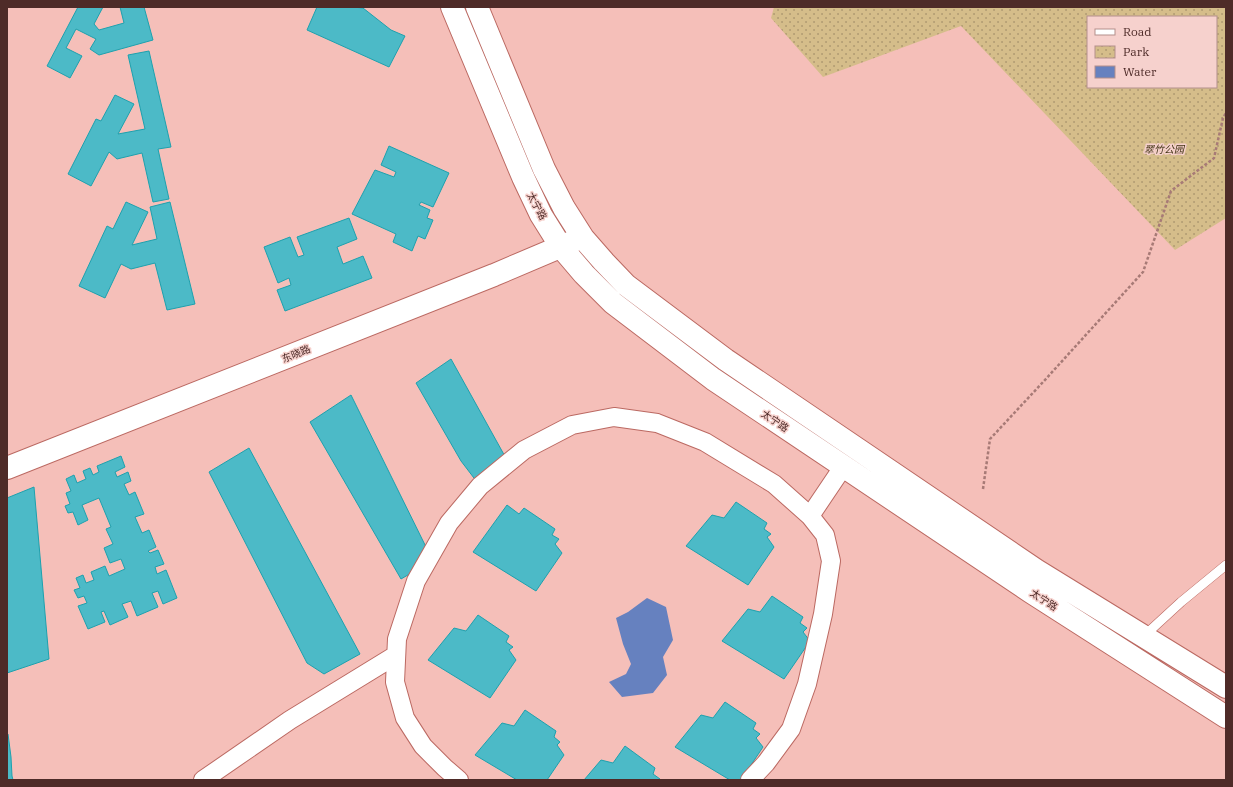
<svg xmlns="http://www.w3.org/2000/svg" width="1233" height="787" viewBox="0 0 1233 787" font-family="'IBM Plex Serif','Noto Sans SC',serif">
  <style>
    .park { fill: url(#park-dots); fill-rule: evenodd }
    .water { fill: #6681bf }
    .building { fill: #4cbac7; stroke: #1da1ae }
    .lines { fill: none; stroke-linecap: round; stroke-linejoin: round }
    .lane-casing { stroke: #bb6962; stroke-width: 10 }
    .street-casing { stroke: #bb6962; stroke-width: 20 }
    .secondary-casing { stroke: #bb6962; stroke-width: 24 }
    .path { stroke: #a77a76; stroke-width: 2.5; stroke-dasharray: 3 2; stroke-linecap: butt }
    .lane { stroke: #fff; stroke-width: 9 }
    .street { stroke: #fff; stroke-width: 18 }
    .secondary { stroke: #fff; stroke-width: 22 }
    .labels { text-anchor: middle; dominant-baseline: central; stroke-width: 3; stroke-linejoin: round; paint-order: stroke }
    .park-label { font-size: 10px; font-style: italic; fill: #3f3211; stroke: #f6d1cd }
    .street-label { font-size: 10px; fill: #4e2b28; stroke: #f6d1cd }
  </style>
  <defs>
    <pattern id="park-dots" width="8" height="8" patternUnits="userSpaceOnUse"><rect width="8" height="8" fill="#d5bd8a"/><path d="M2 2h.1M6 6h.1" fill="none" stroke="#af9a71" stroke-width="1.8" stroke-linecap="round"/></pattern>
  </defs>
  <rect width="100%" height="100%" fill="#f5bfb9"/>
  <path class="park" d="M774 7H1226V218L1175 250 961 26 823 77 771 18ZM1088 17H1216V87H1088Z"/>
  <path class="water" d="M647 598 666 607 673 640 663 657 667 675 653 693 622 697 609 682 626 674 631 664 623 644 616 618 628 612Z"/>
  <path class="building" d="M78 7H103L94 24 99 30 124 23 120 7H144L153 40 99 55 90 49 96 39 76 29 66 48 82 56 70 78 47 66Z
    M317 7H353L363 8 391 30 405 36 389 67 307 30Z
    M149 51 171 147 158 149 169 199 153 202 142 153 117 159 109 152 91 186 68 174 96 119 101 121 115 95 134 104 118 134 145 129 128 55Z
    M389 146 449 173 433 207 421 202 419 205 430 210 427 218 433 220 425 239 418 236 412 251 393 242 396 234 352 214 375 170 394 177 396 172 381 165Z
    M126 202 148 212 132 245 157 239 150 207 170 202 195 304 167 310 155 263 131 269 121 264 105 298 79 286 107 226 113 229Z
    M349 218 357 239 337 247 343 264 363 256 372 278 285 311 277 290 291 285 289 278 278 283 264 247 290 237 298 257 304 255 297 237Z
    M451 359 507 460 477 482 461 461 416 383Z
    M351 395 429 553 413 572 401 579 310 422Z
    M249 448 360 654 324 674 307 663 209 472Z
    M121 456 125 467 115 472 117 477 128 472 131 481 124 484 129 495 135 492 144 514 135 517 142 533 149 530 156 547 148 551 150 553 158 550 164 564 155 567 157 574 166 570 177 598 163 604 158 591 152 593 158 607 137 616 131 601 122 604 128 617 110 625 104 611 101 612 105 622 88 629 78 606 87 603 84 596 78 598 74 590 80 588 76 578 83 575 86 583 94 580 91 572 105 566 109 576 125 569 121 559 110 563 104 548 113 544 106 529 111 527 99 498 82 505 88 520 78 525 73 512 68 513 65 506 70 504 66 493 71 491 66 479 74 475 77 483 86 479 83 471 90 468 93 475 99 472 97 466Z
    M34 487 49 659 7 673V498Z
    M736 502 767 523 764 529 771 534 767 537 774 547 748 585 686 546 712 515 724 518Z
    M507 505 519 514 524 508 555 529 552 535 559 539 555 544 562 553 536 591 473 552Z
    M772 596 803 617 800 623 807 628 803 632 810 641 784 679 722 641 748 609 760 612Z
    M478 615 509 636 506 642 513 647 509 650 516 660 490 698 428 660 454 628 466 631Z
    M725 702 756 723 753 729 760 734 756 738 763 747 741 780H730L675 747 701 715 713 718Z
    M525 710 556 731 554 737 560 742 557 745 564 755 547 780H517L475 755 502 723 514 726Z
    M7 734H8L11 757 12 776 13 780H7Z
    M625 746 655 768 653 774 660 779 658 780H584L601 760 613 763Z"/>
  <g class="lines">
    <g class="lane-casing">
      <path id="lane" d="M1144 636 1181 602 1226 565"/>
    </g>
    <g class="street-casing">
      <path id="street" d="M810 516 843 467
        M203 780 290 720 396 655
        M459 780 445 768 423 746 405 718 395 682 397 639 416 581 449 523 480 486 524 450 572 425 614 417 657 423 705 442 774 484 810 516 825 535 831 561 823 614 807 684 791 729 766 763 750 780"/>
    </g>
    <g class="secondary-casing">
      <path id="secondary" d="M452 7 523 177 541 215 561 247 584 274 613 303 713 379 1031 592 1226 717
        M477 7 544 169 564 208 583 238 604 262 626 285 726 360 1036 570 1226 687
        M7 468 494 275 574 241"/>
    </g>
    <path class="path" d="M983 489 990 439 1044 381 1143 272 1171 191 1214 158 1223 118 1226 113"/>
    <use href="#lane" class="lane"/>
    <use href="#street" class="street"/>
    <use href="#secondary" class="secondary"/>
  </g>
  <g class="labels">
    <g class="park-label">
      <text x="1164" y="149">翠竹公园</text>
    </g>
    <g class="street-label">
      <text transform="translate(537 206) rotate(62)">太宁路</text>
      <text transform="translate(296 354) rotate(-22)">东晓路</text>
      <text transform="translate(775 421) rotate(34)">太宁路</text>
      <text transform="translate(1044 600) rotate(33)">太宁路</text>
    </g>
  </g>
  <rect width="1233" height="787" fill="none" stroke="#4e2b28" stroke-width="16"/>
  <rect x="1087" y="16" width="130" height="72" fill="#f6d1cd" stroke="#b38f8b"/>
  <rect x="1095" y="29" width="20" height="6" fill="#ffffff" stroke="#b38f8b"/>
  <text x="1123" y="36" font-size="12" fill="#4e2b28">Road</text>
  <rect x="1095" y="46" width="20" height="12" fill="url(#park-dots)" stroke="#b38f8b"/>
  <text x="1123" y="56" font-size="12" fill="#4e2b28">Park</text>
  <rect x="1095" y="66" width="20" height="12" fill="#6681bf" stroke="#b38f8b"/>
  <text x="1123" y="76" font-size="12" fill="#4e2b28">Water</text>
</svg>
